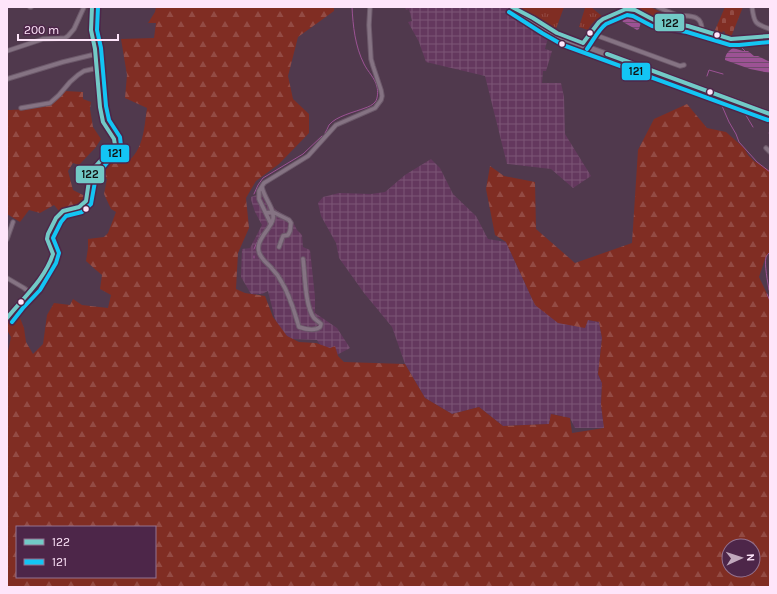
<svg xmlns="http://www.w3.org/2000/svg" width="777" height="594" viewBox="0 0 777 594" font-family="Karla,sans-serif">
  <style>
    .industrial { fill: url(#industrial-grid) }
    .grass { fill: url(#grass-tufts) }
    .forest { fill: url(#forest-firs); fill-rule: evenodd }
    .cemetery { fill: url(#cemetery-stones) }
    .water { fill: url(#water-rules) }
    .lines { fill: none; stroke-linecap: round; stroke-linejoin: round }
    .stream { stroke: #9c5294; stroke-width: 1 }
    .river { stroke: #9c5294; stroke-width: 6 }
    .street-casing { stroke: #6c596a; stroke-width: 5.5 }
    .secondary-casing { stroke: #6c596a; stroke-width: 7 }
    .street { stroke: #857383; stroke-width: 3.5 }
    .secondary { stroke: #857383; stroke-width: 5 }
    .bus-1-casing { stroke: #4d2649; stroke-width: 7 }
    .bus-2-casing { stroke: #4d2649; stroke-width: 7 }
    .bus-1 { stroke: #72cac7; stroke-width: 4 }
    .bus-2 { stroke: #13c5f4; stroke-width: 4 }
    .bus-dot { fill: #fee5fa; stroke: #4d2649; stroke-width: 1.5 }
    .line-badge { stroke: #4d2649; stroke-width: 1.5 }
    .pale-badge-label { font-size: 11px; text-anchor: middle; font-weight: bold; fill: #111 }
  </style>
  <defs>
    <pattern id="industrial-grid" width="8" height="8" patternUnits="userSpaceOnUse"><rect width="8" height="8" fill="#64385e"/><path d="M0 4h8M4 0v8" fill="none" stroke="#7b5576"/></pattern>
    <pattern id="grass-tufts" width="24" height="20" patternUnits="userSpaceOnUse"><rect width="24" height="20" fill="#802d23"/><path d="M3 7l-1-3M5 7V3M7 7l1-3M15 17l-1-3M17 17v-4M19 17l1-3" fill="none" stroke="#934b44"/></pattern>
    <pattern id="forest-firs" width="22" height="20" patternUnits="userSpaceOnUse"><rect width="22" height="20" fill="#802d23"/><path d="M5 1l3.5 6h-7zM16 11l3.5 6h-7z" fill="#934b44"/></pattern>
    <pattern id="cemetery-stones" width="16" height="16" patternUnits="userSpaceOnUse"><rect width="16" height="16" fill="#802d23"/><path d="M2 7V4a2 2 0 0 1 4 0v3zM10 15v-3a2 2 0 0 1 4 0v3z" fill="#934b44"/></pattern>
    <pattern id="water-rules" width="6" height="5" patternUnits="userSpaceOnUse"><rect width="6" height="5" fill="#9c5294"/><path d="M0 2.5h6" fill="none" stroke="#704b6c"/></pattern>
  </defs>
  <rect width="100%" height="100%" fill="#50394d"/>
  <path class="industrial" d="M405 7H459L463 9 464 7H506L549 34 545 49 552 51 546 71H543L542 83H561L564 97 565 134 591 176 573 188 551 169 507 164 485 76 426 62 419 42 408 22 412 21 409 9 406 10Z
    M431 159 440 168 453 194 476 216 488 239 506 242 535 305 588 320 599 322 602 338 598 374 602 383 601 405 604 428H575L570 418 552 414 549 424 503 426 479 407 452 414 425 398 405 364 392 327 364 293 339 258 336 243 321 216 318 203 323 197 339 193 371 194 385 192 405 175Z
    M266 194 270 203 276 210 292 220 297 230 302 235 303 247 310 250 315 297V313L337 328 350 348 329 359 317 340 292 339 283 334 275 319 268 291 262 294H251L241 277 242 249 250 248 262 225 255 212 251 200V197L257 195Z"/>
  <path class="grass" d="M520 7H564L556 29 525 11Z
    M579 7H591L603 17C596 18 591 24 588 30L579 27 585 8Z
    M631 7H650L671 17 669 20 657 19 637 8Z"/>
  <path class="forest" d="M156 7H334V11L298 37 288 76 293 99 309 114V133L279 164 256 181 246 198 249 228 238 253 236 289 245 293 265 296 273 317 287 336 299 342 316 343 330 348 335 346 338 356 344 362 405 364 425 398 452 414 479 407 503 426 549 424 551 414 570 418 572 433 604 428 601 405 602 383 598 374 602 338 599 322 588 320 585 328 558 323 535 305 506 242 495 235 486 189 490 166 504 176 535 182 536 229 575 263 632 243 638 150 654 119 687 104 707 128 726 132 744 148 748 155 754 161 770 171V251L765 259 759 277 770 300V587H7V357L11 337C3 325 7 322 16 313L20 318 24 328 26 342 33 354 43 344 47 315 54 303 70 305 73 299 82 305 108 308 111 295 100 289 102 275 96 270 86 261 88 248V239L104 237 108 233 116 212 111 209 104 194 107 179 94 172 114 151 126 163C144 150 144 128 147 108L125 98 127 75 121 39 154 38 156 23H148L155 12ZM17 527H155V577H17ZM729 546H753V570H729Z
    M65 91 83 92V99L91 102 90 109 93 127 101 139 96 147 79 165 73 163 68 171 73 190 85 196C78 211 69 203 59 211L54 205 40 213 29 210 20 222 7 214V110C17 110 43 108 51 104 56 101 60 95 65 91Z"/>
  <path class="cemetery" d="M725 7H743L731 37 725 35V32L723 31 722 33 715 30Z"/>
  <path class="water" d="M628 15 640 18 661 27V28L642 22H641L639 29 637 30 623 22 622 20 625 17Z
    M733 48 743 51H748L754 56H758L770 62V73L750 69 725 60C725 55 728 51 733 48Z"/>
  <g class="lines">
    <path class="stream" d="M727 43 741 47 745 51
      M707 76 709 70 723 74
      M719 99 729 122 736 134 739 142 757 162 770 172
      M741 107 753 127
      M325 133C326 131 328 128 329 125 336 116 355 112 365 108 368 107 373 105 375 102 378 99 378 91 377 87 375 78 368 72 364 64 355 46 353 26 352 7
      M769 133H770
      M254 194 258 185 263 178 303 154 322 136
      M254 249 261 234
      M254 256V258
      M769 290C768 283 764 264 766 257 767 255 768 254 770 252
      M767 294 770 301"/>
    <path class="river" d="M576 48 626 65 654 75
      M660 77 675 83
      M676 83 694 90
      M698 91 731 103
      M735 105 739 106"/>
    <g class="street-casing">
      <path id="street" d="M30 7H31
        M658 7C664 10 671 13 677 15 688 17 701 13 702 29
        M752 7C754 23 755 24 770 29
        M590 33 680 66 684 65
        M582 46 591 32 599 22 603 19 621 11 626 9 635 10 654 20 688 26 731 39H738L770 36
        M7 51 43 39 65 38 68 36 74 29 84 7
        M7 79 63 62 96 54
        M21 108 50 103 59 95 70 82 78 75 84 71 97 68
        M766 148 770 152
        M262 187C264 198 275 209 273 219 271 229 255 240 259 252 261 260 269 264 274 271 277 274 279 277 281 281 290 295 294 311 299 327 305 329 315 331 320 327L321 324C319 322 316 320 314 318 305 307 305 273 303 259
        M266 213 273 212 289 220 291 223 290 231 288 235 283 236 279 247
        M271 224 259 199V191L264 183 308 156 336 125 375 108 381 100 382 96 381 90 373 66 371 59 369 25 370 7
        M7 239 13 222
        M7 278 24 288 29 292
        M7 318 18 304 35 286 51 260 53 254 47 239 48 234 56 218 63 211 79 207 82 205 86 201 87 196 89 179 90 174 93 169 115 145 114 139 103 122 100 107 95 49 91 30 92 7"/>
    </g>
    <g class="secondary-casing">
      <path id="secondary" d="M512 7C530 18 546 30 565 39L770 114"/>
    </g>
    <use href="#street" class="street"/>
    <use href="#secondary" class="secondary"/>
    <g class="bus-1-casing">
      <path id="bus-1" d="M512 7 533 18 557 33 583 43
        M583 43 599 22 603 19 626 9 635 10 654 20 688 26 731 39 770 36
        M607 54 770 114
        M7 318C23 298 45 279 53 254L47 239 48 234 56 218 63 211 79 207 86 201 90 174 93 169 115 145 114 139 103 122 100 107 95 49 91 30 92 7"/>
    </g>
    <g class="bus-2-casing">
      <path id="bus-2" d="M509 12 542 33 563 45 768 120
        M587 49C593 41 598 30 606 24L627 15 633 16 652 26 687 32 730 45H739L770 42
        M12 322 23 308 40 290 56 263 59 253 53 238 61 222 66 216 82 212 91 204 96 176 121 146 120 137 109 120 106 106 101 48 97 30 98 7"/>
    </g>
    <use href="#bus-1" class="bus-1"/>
    <use href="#bus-2" class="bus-2"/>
  </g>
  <g class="bus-dot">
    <circle cx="590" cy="33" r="3.5"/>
    <circle cx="717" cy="35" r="3.5"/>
    <circle cx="562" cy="44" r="3.5"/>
    <circle cx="710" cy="92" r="3.5"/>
    <circle cx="86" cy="209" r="3.5"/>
    <circle cx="21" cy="302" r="3.5"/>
  </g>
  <g class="line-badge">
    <rect x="654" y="13" width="31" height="19" rx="4" fill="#72cac7"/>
    <rect x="621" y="62" width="30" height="19" rx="4" fill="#13c5f4"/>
    <rect x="100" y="144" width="30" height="19" rx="4" fill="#13c5f4"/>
    <rect x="75" y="165" width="30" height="19" rx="4" fill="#72cac7"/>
  </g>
  <g class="pale-badge-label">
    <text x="670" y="27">122</text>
    <text x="636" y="75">121</text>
    <text x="115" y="157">121</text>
    <text x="90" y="178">122</text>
  </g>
  <rect width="777" height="594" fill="none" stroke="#fee5fa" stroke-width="16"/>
  <rect x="16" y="526" width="140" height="52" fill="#4d2649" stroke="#947290"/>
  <rect x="24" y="539" width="20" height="6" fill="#72cac7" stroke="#947290"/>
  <text x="52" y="546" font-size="12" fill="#fee5fa">122</text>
  <rect x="24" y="559" width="20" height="6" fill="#13c5f4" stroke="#947290"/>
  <text x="52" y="566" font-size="12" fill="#fee5fa">121</text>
  <g transform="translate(741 558) rotate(87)"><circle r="19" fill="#4d2649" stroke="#947290"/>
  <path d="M0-3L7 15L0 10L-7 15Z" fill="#c1a9bd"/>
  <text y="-6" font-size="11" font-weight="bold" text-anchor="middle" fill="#fee5fa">N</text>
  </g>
  <path d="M18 34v6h100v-6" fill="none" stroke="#fee5fa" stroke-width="2"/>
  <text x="24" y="34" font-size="12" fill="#fee5fa" stroke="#4d2649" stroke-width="3" paint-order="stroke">200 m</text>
</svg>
